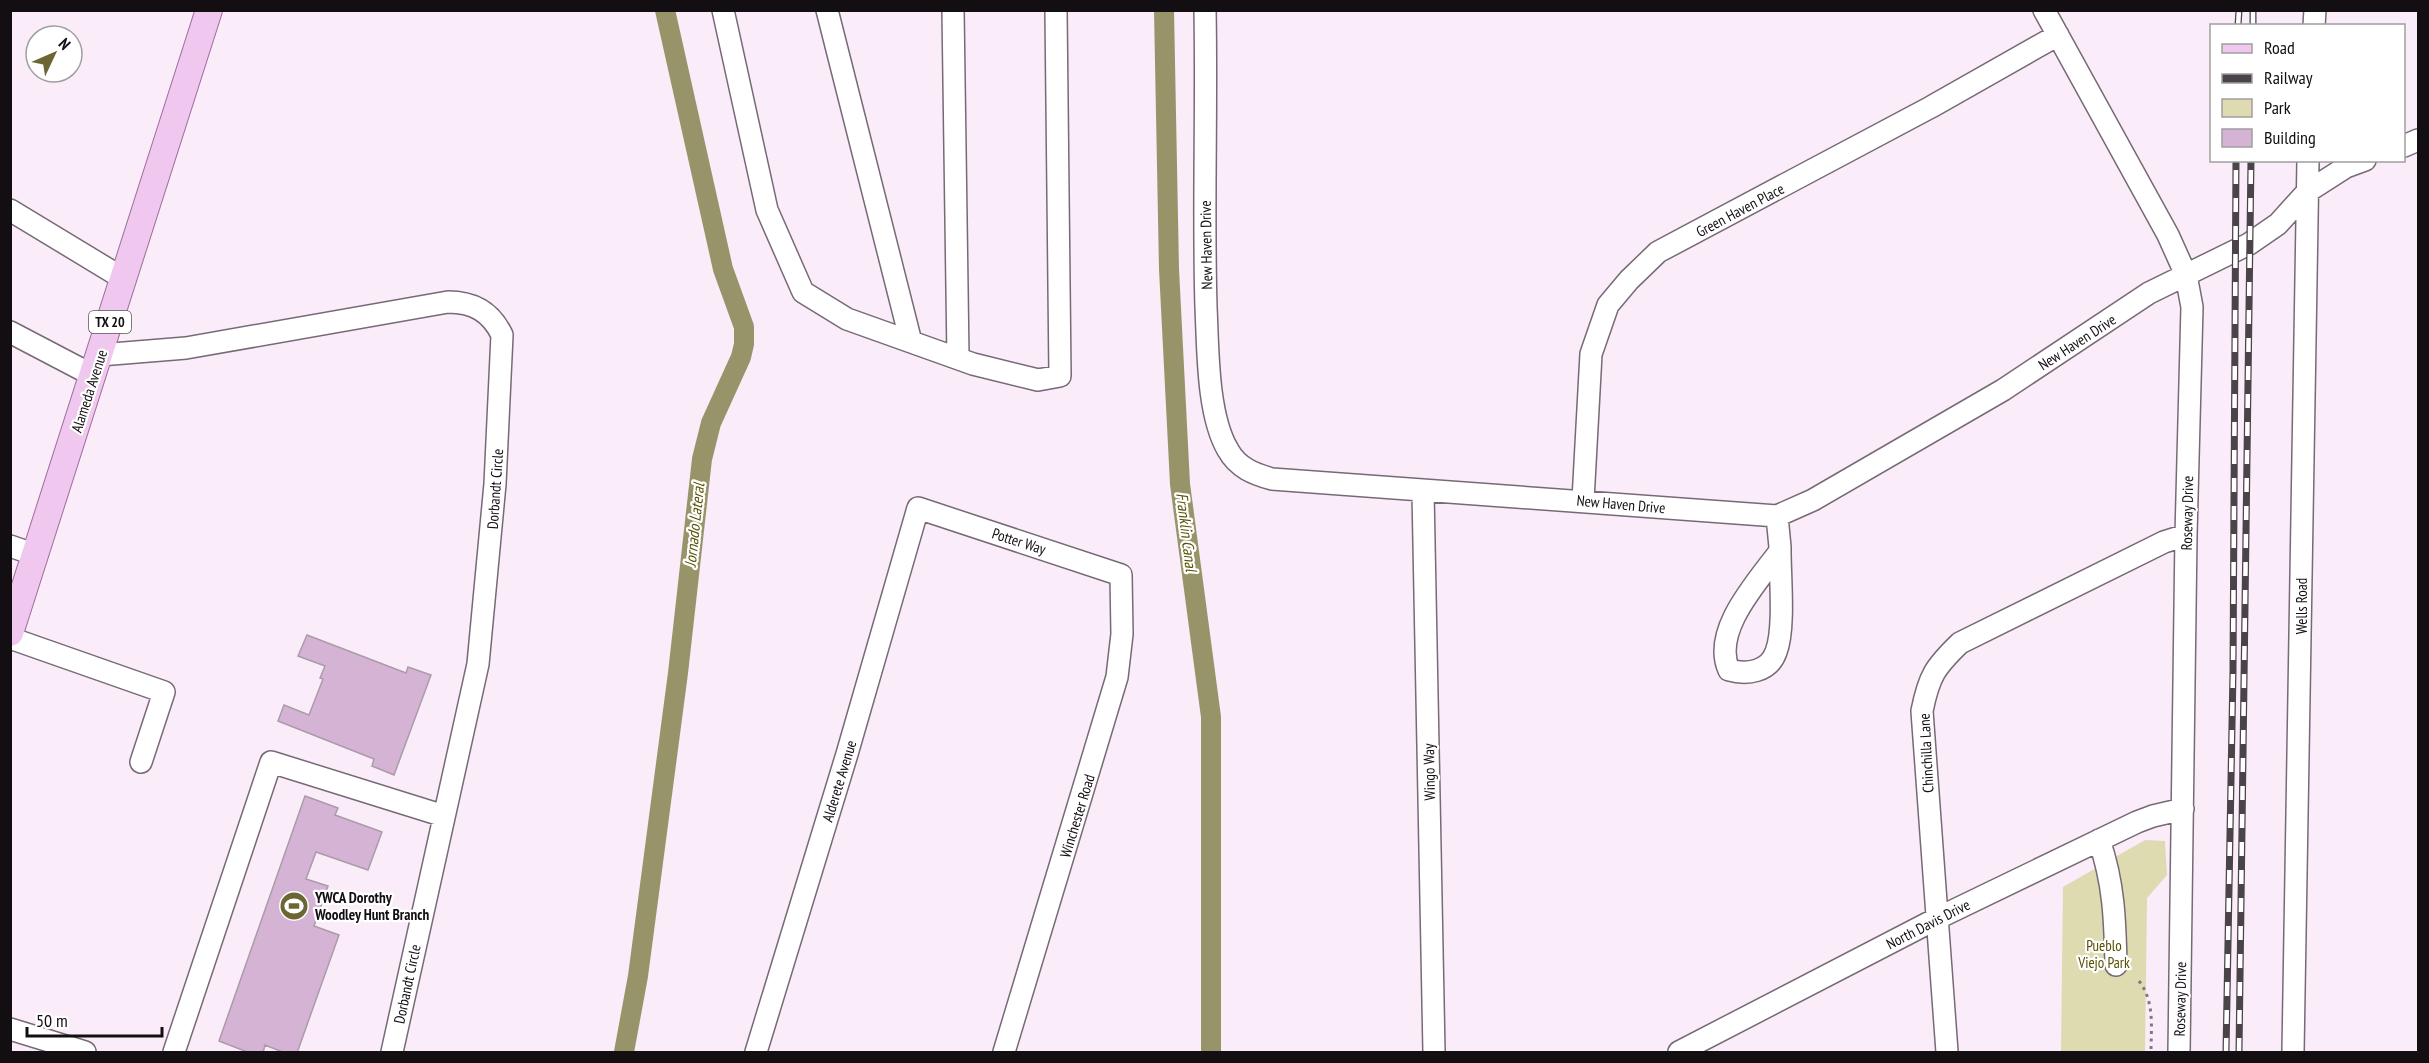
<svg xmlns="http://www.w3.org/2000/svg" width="2429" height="1063" viewBox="0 0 2429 1063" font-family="'PT Sans Narrow',sans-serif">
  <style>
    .green { fill: #dedbb0 }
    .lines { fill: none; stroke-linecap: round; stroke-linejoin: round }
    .canal { stroke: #98946a; stroke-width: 20 }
    .building { fill: #d5b3d4; stroke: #a99ca8; stroke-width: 1.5 }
    .minor-casing { stroke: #766a76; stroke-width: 24 }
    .major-casing { stroke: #9c6e9b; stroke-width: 28 }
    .path { stroke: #817880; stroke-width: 3; stroke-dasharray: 3 4.5; stroke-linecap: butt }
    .minor { stroke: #fff; stroke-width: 21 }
    .major { stroke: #f0c7ef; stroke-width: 26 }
    .rail-casing { stroke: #4a434a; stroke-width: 7 }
    .rail { stroke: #fff; stroke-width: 4.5; stroke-dasharray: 14; stroke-linecap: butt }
    .labels { text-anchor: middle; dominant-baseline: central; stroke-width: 4.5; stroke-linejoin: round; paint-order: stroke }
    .shield { fill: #fff; stroke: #595659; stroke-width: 1.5 }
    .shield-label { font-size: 14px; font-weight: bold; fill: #120e12 }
    .street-label { font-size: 15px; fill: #120e12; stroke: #fff }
    .poi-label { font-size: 15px; font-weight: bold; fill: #120e12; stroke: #fff; text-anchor: start }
    .park-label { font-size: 15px; fill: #564f00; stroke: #fff }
    .water-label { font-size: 16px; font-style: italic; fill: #5a5306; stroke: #fff }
  </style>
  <rect width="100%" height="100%" fill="#faecf9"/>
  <path class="green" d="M2145 840 2165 841 2167 875 2147 898 2145 1052H2061L2063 887Z"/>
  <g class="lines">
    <path class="canal" d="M1164 10 1169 269 1180 484 1211 717V1052
      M624 1052 638 976 678 673 702 459 711 423 741 357 744 344V327L723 269 665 10"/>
  </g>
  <path class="building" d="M307 635 406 673 408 667 431 675 394 775 372 766 374 759 278 721 284 705 309 715 323 679 320 678 325 666 298 656Z
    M305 796 338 808 335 815 382 832 368 870 316 852 306 879 328 886 314 926 339 935 297 1053H285L265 1045 263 1053H250L219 1041Z"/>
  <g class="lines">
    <g class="minor-casing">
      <path id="minor" d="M723 10 767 210 803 292 847 319 973 364 1038 380 1060 376 1056 10
        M827 10 911 342
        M953 10 958 358
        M1205 10C1207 109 1203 208 1206 307 1208 348 1207 415 1228 450 1238 468 1254 474 1272 479L1777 516 1813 500 2003 390 2149 293 2249 244 2278 224 2307 192 2346 167 2365 160
        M2044 10 2168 235 2186 275 2192 307 2186 535 2179 1052
        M2314 26 2315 10
        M2404 146 2418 140
        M10 210 124 279
        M10 332 94 376
        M100 355 186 348 448 302C474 302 491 312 502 335L495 484 478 664 392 1052
        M1423 492 1434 1052
        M1583 500 1591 354 1608 305 1629 280 1658 252 1931 107 2058 35
        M1777 516 1780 547V551C1780 577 1785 629 1776 652 1769 672 1747 675 1729 670 1711 631 1758 581 1780 551
        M10 546 36 555
        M10 638 164 692 141 762
        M2099 840C2114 883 2115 921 2116 965
        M10 1029 85 1052
        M174 1052 271 762 444 816
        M756 1052 847 754 918 508 1121 575 1122 634 1117 677 1004 1052
        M1679 1052 1936 919 2137 822 2153 816 2183 809
        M1947 1052 1922 711C1929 676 1935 667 1960 643L2164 542 2186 535
        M2293 1052 2308 160"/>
    </g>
    <g class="major-casing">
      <path id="major" d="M10 633 209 10"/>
    </g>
    <path class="path" d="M2139 981C2155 1002 2151 1028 2151 1052"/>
    <use href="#minor" class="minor"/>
    <use href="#major" class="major"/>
    <g class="rail-casing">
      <path id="rail" d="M2238 26 2239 10
        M2253 26V10
        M2226 1052 2233 671 2236 160
        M2239 1052 2251 160"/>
    </g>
    <use href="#rail" class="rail"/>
  </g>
  <defs>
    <g id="stadium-disc" transform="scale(1.5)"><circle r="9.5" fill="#6b6633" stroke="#fff"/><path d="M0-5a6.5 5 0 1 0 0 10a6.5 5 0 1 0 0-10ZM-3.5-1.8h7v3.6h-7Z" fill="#fff"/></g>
  </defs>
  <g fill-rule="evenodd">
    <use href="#stadium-disc" x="294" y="906"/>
  </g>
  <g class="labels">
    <rect class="shield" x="89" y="311" width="42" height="22" rx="4.5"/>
    <g class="shield-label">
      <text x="110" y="322">TX 20</text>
    </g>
    <g class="street-label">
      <text transform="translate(1740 210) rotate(-28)">Green Haven Place</text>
      <text transform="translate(1206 245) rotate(-91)">New Haven Drive</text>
      <text transform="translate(2077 342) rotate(-33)">New Haven Drive</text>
      <text transform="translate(89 391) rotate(-72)">Alameda Avenue</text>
      <text transform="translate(495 489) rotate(-86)">Dorbandt Circle</text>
      <text transform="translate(1621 504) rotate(5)">New Haven Drive</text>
      <text transform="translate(2187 513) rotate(-89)">Roseway Drive</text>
      <text transform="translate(1019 541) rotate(18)">Potter Way</text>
      <text transform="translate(2301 606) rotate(-90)">Wells Road</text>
      <text transform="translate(1926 753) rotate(-93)">Chinchilla Lane</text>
      <text transform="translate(1429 772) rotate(-91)">Wingo Way</text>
      <text transform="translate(839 781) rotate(-73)">Alderete Avenue</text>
      <text transform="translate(1077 816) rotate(-73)">Winchester Road</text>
      <text transform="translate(1928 924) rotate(-27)">North Davis Drive</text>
      <text transform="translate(407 984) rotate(-78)">Dorbandt Circle</text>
      <text transform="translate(2180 999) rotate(-89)">Roseway Drive</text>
    </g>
    <g class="poi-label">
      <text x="315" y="897">YWCA Dorothy<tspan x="315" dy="17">Woodley Hunt Branch</tspan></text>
    </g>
    <g class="park-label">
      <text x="2104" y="945">Pueblo<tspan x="2104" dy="17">Viejo Park</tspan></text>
    </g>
    <g class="water-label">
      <text transform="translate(694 525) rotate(-84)">Jornado Lateral</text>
      <text transform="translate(1187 532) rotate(83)">Franklin Canal</text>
    </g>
  </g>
  <rect width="2429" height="1063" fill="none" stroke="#120e12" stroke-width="24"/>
  <rect x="2210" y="24" width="195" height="138" fill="#ffffff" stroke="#a09fa0" stroke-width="1.5"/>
  <rect x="2222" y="44" width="30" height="9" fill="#f0c7ef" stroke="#a09fa0" stroke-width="1.5"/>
  <text x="2264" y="54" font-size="18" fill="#120e12">Road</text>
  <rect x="2222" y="74" width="30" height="9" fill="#4a434a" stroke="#a09fa0" stroke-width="1.5"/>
  <text x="2264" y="84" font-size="18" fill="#120e12">Railway</text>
  <rect x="2222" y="99" width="30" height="18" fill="#dedbb0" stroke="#a09fa0" stroke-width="1.5"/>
  <text x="2264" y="114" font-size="18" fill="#120e12">Park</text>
  <rect x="2222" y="129" width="30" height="18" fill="#d5b3d4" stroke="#a09fa0" stroke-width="1.5"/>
  <text x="2264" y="144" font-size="18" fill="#120e12">Building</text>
  <g transform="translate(54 54) rotate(46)"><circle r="28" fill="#ffffff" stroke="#a09fa0" stroke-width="1.5"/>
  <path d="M0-4.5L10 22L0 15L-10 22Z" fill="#6b6633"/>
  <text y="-9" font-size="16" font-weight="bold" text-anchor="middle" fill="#120e12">N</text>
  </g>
  <path d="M27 1027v9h135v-9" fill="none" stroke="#120e12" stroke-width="3"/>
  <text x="36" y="1027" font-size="18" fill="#120e12" stroke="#ffffff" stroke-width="4.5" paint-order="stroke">50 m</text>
</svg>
